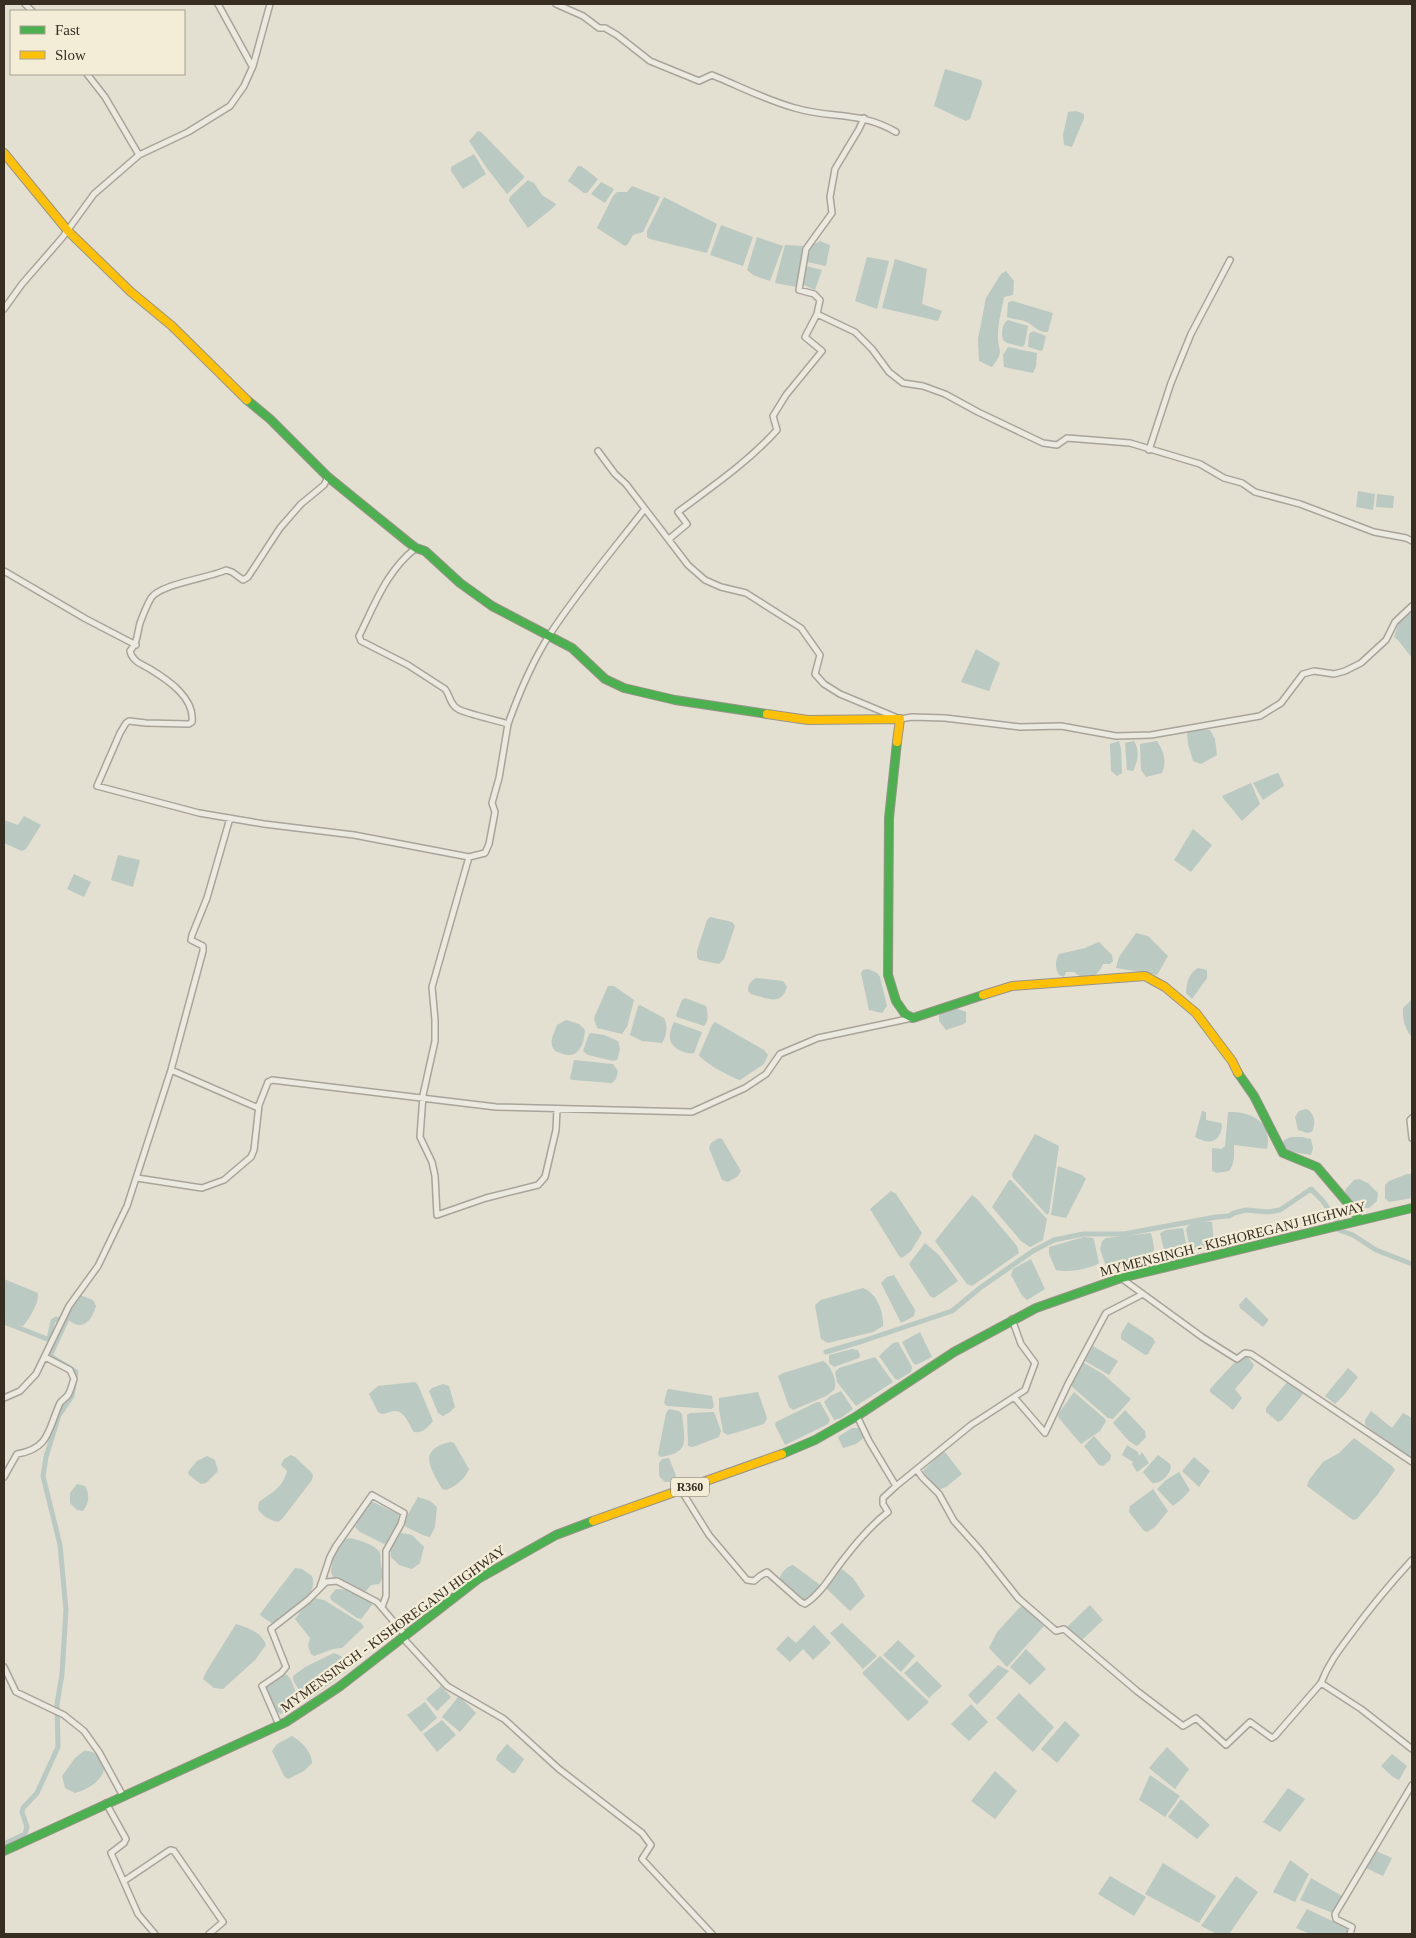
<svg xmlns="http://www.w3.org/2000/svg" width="1416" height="1938" viewBox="0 0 1416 1938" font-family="Georgia,serif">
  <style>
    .water { fill: #bac9c1 }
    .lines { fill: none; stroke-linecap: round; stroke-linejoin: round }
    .canal { stroke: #bac9c1; stroke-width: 5 }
    .street-casing { stroke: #a9a499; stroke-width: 8 }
    .fast-casing { stroke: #999489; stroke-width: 10 }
    .slow-casing { stroke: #999489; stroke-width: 10 }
    .street { stroke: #ece9e1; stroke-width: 5 }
    .fast { stroke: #4caf50; stroke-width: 8 }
    .slow { stroke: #ffc107; stroke-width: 8 }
    .labels { text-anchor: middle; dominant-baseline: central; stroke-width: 4.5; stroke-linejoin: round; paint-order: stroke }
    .shield { fill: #f3edd8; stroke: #706758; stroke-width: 1 }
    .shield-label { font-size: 12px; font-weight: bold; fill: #382d21 }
    .street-label { font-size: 14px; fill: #382d21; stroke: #f3edd8 }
  </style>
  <rect width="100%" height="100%" fill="#e3dfd1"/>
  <path class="water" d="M945 69 981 80 982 84 970 119 966 121 934 106Z
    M1076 111 1084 114V118L1072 147 1064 145 1063 135 1068 112Z
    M478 131 481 132 524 176V178L507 194 486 167 469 141Z
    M474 154 486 174 463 189 451 171V167Z
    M578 166H581L598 179 587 193H584L568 181Z
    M528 180 534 183 542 195 556 204 554 207 528 228 509 201 510 197Z
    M601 182 614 189 605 203 591 194Z
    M632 186 660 197 643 232 633 235 628 244 625 246 597 228 613 196 617 192H627Z
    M664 197 717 224 707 253 650 239 647 237V231Z
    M721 225 753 237 743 266 710 255Z
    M757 237 783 246 770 281 753 275 747 270Z
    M820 241 830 245 826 266 807 262 811 246Z
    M785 245 804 246 797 287 775 283Z
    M867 257 889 261 877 309 855 301Z
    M895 259 927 269 922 304 942 311 938 321 882 308Z
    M806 266 822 270 815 290 802 284Z
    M1006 271 1014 281 1013 295 1004 297C1002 309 998 322 998 334 997 352 1006 349 992 367L979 361 978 339 986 298 1001 274Z
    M1013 301 1053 313 1048 332C1038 333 1035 326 1027 322 1021 319 1014 320 1007 317L1008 302Z
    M1008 320 1028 326 1025 343 1023 347 1007 343 1003 340C1001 334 1002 323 1008 320Z
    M1033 331 1046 336 1043 349 1041 351 1028 347 1029 334Z
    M1008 347 1037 353 1036 366 1033 373 1004 367 1003 355Z
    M1358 491 1375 494 1373 510 1356 507Z
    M1377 494 1394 496 1393 508 1376 507Z
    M1412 611V658L1398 640 1394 637 1399 622Z
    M976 649 1000 663 989 691 961 682Z
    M1198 730H1210L1215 739 1217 755 1201 764 1193 761 1188 744 1187 732Z
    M1119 741 1121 749 1122 773 1117 776 1111 771 1110 744Z
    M1134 741C1140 751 1138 761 1133 771L1127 770 1125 743Z
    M1157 741C1164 752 1167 760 1162 773L1146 777 1141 770 1140 744Z
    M1277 773 1279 774 1284 786 1263 800 1253 783Z
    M1251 783 1260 804 1242 821 1223 798 1222 796Z
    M24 816 41 825 26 849 22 851 4 843V820L18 825Z
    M1193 829 1212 845 1191 872 1174 860Z
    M118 855 140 860 133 887 111 880Z
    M74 874 91 882 84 897 67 889Z
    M710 917 732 922 735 926 724 959 719 964 699 960 697 957V951L707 920Z
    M1136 933 1148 936 1168 956 1157 975 1116 968 1119 957Z
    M1099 942 1112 955 1113 961 1110 964H1103C1098 977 1085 983 1074 972H1066L1064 977 1059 975C1055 969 1055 960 1059 954L1085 948Z
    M1198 968 1207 970V978L1192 999 1186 993C1187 982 1188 974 1198 968Z
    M868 969 877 973 880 977 887 1006 882 1013 869 1010 861 973 863 970Z
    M757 978 783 981 787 987C781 1007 767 998 751 994L748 991C748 984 751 980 757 978Z
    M608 986H614L634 1000 627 1027 622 1034 597 1028 594 1018Z
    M685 998 706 1006C708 1012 709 1021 704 1026L677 1017 676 1015 682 1000Z
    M1412 999V1037C1405 1030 1402 1018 1403 1008Z
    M640 1005 664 1018C668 1027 667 1035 662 1043L642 1041 630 1035 638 1006Z
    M955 1008 966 1012V1022L964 1024 946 1030 939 1021V1012Z
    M566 1020 579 1024 585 1030C584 1044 579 1059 563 1054 559 1052 554 1052 553 1048 549 1041 555 1031 557 1025Z
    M674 1022 702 1032 694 1053C686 1055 671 1048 670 1039 669 1034 672 1026 674 1022Z
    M715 1022 764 1050 768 1055 764 1064 740 1080C732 1078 703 1062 699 1055L712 1025Z
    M591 1033 604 1035 618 1041 620 1049 617 1060 613 1061 588 1055 583 1051 589 1034Z
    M574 1060 613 1064 618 1071 616 1079 612 1083 573 1080 570 1079Z
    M1306 1109C1315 1113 1316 1123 1312 1132L1307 1133 1298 1130 1295 1117 1299 1111Z
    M1202 1111 1206 1112V1120L1221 1123 1222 1126C1220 1143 1209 1145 1195 1137Z
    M1228 1112C1252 1111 1273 1123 1267 1149L1234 1145C1234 1155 1235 1163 1229 1171L1217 1173 1212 1171V1148L1221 1149 1225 1146Z
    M1035 1134 1059 1146 1049 1213 1047 1215 1013 1178 1012 1174Z
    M1291 1137H1302L1311 1139 1313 1148 1311 1155 1286 1151 1283 1144 1284 1140Z
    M719 1138 722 1139 741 1171 738 1176 728 1182 722 1180 709 1148 711 1143Z
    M1058 1166 1082 1175 1086 1179 1066 1218 1051 1215Z
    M1407 1174H1412V1198L1389 1202 1385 1198V1185L1389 1181Z
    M1359 1179 1368 1183 1378 1193 1377 1201 1369 1208C1356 1209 1348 1202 1345 1190L1354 1180Z
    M1009 1180H1011L1047 1219 1043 1240 1030 1247 1021 1241 992 1207Z
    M891 1191 896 1194 922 1233 911 1251 902 1258 899 1256 870 1209Z
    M972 1195 978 1200 1017 1246 1019 1253 972 1286 967 1284 935 1241Z
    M1199 1221 1212 1222 1214 1243 1211 1247 1192 1251 1190 1250 1186 1229 1189 1225Z
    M1183 1228 1187 1249 1185 1253 1166 1258 1160 1233 1166 1230Z
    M1151 1233C1153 1243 1157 1251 1150 1259L1111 1271 1106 1267 1100 1249 1102 1241 1106 1238Z
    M1084 1237 1093 1238 1094 1240 1099 1263C1090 1269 1067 1273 1056 1270L1049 1254V1247Z
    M925 1243 939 1255 958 1281 934 1298 930 1296 909 1264Z
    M1031 1259 1045 1289 1027 1300 1021 1294 1011 1275 1013 1269Z
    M894 1275 915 1310 914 1316 901 1323 881 1283 887 1277Z
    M4 1279 38 1293C39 1303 30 1318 23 1326L10 1323 4 1319Z
    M863 1288C877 1293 884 1313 883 1326L873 1332 828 1343 821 1339 815 1305 821 1300Z
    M80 1295 93 1300 96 1306C91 1323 81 1332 66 1318Z
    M1246 1297 1268 1319V1321L1263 1327 1240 1308 1239 1305Z
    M1128 1322 1153 1338 1155 1342 1148 1354 1145 1355 1121 1339V1334Z
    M920 1332 932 1357 916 1365 913 1363 902 1342Z
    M898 1342 912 1367 911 1372 898 1380 895 1379 879 1356 893 1343Z
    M1093 1346 1118 1361 1109 1375 1085 1361Z
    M852 1349 858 1350 860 1355 859 1358 834 1367 829 1363V1355Z
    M1247 1356 1254 1365 1253 1368 1235 1389 1242 1398 1233 1410 1210 1392V1389L1233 1364Z
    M875 1357 893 1382 856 1406 837 1382 835 1372 839 1368Z
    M823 1361C831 1365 838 1382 834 1390L826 1396 793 1410 789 1407 778 1376 783 1373Z
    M1082 1363H1084L1103 1374 1131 1399 1113 1419 1108 1418 1070 1385Z
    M1348 1368 1358 1377 1344 1395 1335 1404 1325 1396Z
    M1288 1381 1302 1391 1303 1394 1282 1420 1278 1422 1266 1412V1408Z
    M415 1382 418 1385 433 1421C428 1427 422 1434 414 1432 409 1425 405 1411 395 1411 390 1411 386 1414 382 1414L378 1412 369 1394 378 1386Z
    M443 1384 449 1386 455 1407 450 1412 443 1416 438 1413 429 1391 432 1388Z
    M669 1389 712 1396 714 1407 711 1409 667 1406 664 1403 667 1390Z
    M841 1391 853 1409 841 1418 834 1420 824 1402 830 1396Z
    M758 1392 767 1418 764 1424 728 1435 723 1432 719 1409V1398Z
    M1074 1392 1104 1418 1106 1421 1100 1431 1081 1444 1058 1417 1059 1413Z
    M817 1402H820L830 1420 828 1424 785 1445 775 1425 776 1422Z
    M669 1409 679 1411 682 1414C684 1439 692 1453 660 1457L658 1454 666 1413Z
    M1125 1410 1145 1431 1146 1437 1137 1446 1129 1441 1113 1423Z
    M1371 1411 1392 1428 1403 1413 1412 1418V1459L1387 1442 1365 1425V1420Z
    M714 1412 721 1431 719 1437 693 1447 688 1446 687 1415 690 1413Z
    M852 1428H860L865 1437 856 1444 843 1448 838 1437Z
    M1094 1436 1111 1455 1110 1460 1103 1466 1099 1465 1084 1446Z
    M1354 1438 1392 1466 1395 1470 1378 1494 1357 1519 1353 1520 1307 1486 1309 1480 1323 1462 1339 1453Z
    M451 1442 454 1443 469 1469C466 1478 455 1487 446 1490L442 1489C431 1469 416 1449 451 1442Z
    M1127 1445 1138 1452 1139 1456 1142 1452 1149 1463 1137 1472 1132 1464 1133 1462 1122 1455Z
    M945 1452 962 1474 946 1487 938 1490 923 1471 941 1453Z
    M291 1455 295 1457 311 1472 313 1475 312 1480 282 1519 278 1522C269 1520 263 1516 258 1509L259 1502C272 1492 282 1489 287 1471L281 1465 284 1459Z
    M1158 1455 1170 1464 1171 1468C1168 1476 1161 1484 1152 1483L1143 1472Z
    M207 1456 215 1460 218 1471 206 1483 201 1484 189 1475 188 1472 197 1461Z
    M1194 1457 1210 1471 1199 1487 1182 1471Z
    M669 1458 676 1476 669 1482H665L659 1476V1463L662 1459Z
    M1179 1472 1190 1490 1183 1498 1173 1506 1157 1489 1166 1480Z
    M77 1484 85 1486C90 1494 89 1504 83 1511L77 1510 70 1503V1493Z
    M1153 1489 1168 1511 1155 1527 1147 1532 1144 1531 1129 1512 1130 1506Z
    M418 1497 430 1501 437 1507 435 1527 430 1537 425 1536 406 1527 404 1521Z
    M369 1502H373L398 1514C401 1524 391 1534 386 1543L384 1544 360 1532 355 1527Z
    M401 1533 412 1535 424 1547 420 1563 412 1569 399 1565 391 1557 390 1548Z
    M350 1538C358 1540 375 1544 380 1553 381 1556 380 1561 381 1565 383 1573 384 1578 379 1584L371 1585 365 1592 333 1577 331 1572C333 1559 334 1541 350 1538Z
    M793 1565 819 1584 820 1588 806 1601 780 1580C779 1574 787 1566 793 1565Z
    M295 1568 302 1569 312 1576C320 1597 287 1613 273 1624L261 1616 260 1614Z
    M842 1569 853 1578 865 1596 850 1611 826 1588 828 1583Z
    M336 1589C348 1589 367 1595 372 1605L361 1619 357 1618 331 1600 330 1596Z
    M315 1598 324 1600 361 1623 364 1627 342 1648 333 1649 314 1656 311 1654 308 1646 310 1638 295 1619 301 1611Z
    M1023 1604 1044 1626 1007 1667 989 1648 997 1632Z
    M1090 1605 1103 1620 1081 1641 1072 1635 1067 1627Z
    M842 1623 877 1656 863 1669 830 1633Z
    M236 1624C248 1628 262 1632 266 1645L255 1660 223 1689 214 1688 203 1679 206 1672Z
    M814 1625 831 1643 813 1660 803 1649 790 1662 776 1649 788 1636 796 1643Z
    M898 1640 915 1656 901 1672 883 1655Z
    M1026 1649 1046 1669 1030 1685 1010 1667Z
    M334 1653 341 1656 348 1668 347 1671 309 1699 303 1697 293 1680V1676L305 1667Z
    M880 1656 929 1702 908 1721 862 1673Z
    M917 1661 942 1686 929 1698 904 1673Z
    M998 1665 1009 1671 977 1705 968 1695Z
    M283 1674 287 1675 290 1678 300 1702 290 1711 281 1714 275 1711 265 1687Z
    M441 1686 451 1697 437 1711 426 1699Z
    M1019 1693 1054 1727 1033 1752 996 1718Z
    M459 1696 476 1713 460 1732 442 1717Z
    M425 1702 437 1718 421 1732 407 1715Z
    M971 1704 988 1722 969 1741 951 1724Z
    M442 1720 456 1735 437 1752 423 1734Z
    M1065 1721 1080 1735 1057 1763 1041 1749Z
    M292 1736C301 1741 312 1752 312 1763L304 1771 288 1779 284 1776 272 1751 277 1744Z
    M507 1744 524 1759 515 1773H512L496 1760 497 1756Z
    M1167 1747 1189 1769 1175 1789 1149 1768Z
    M84 1751C96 1749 109 1764 102 1775 96 1785 85 1790 75 1793L65 1788 62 1776 75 1758Z
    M1392 1754 1407 1766 1399 1780 1393 1777 1381 1766Z
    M995 1771 1017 1791 995 1819 971 1801Z
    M1150 1775 1180 1796 1165 1817 1139 1800Z
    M1288 1788 1305 1799 1280 1832 1263 1822Z
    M1181 1799 1210 1825 1197 1839 1168 1817Z
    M1376 1851 1392 1858 1383 1876 1366 1868Z
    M1290 1860 1309 1874 1295 1902 1273 1892Z
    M1163 1863 1216 1896 1199 1923 1145 1894Z
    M1110 1876 1146 1897 1134 1916 1098 1894Z
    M1236 1876 1258 1892 1229 1934H1217L1201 1926Z
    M1311 1878 1342 1896 1333 1913 1300 1900Z
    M1307 1909 1349 1929 1346 1934H1310L1296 1928Z"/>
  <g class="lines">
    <path class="canal" d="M1339 1230 1353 1235 1376 1250 1412 1264
      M4 1322 47 1339H49L53 1321 56 1319 65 1321
      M826 1352 863 1341 952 1311 980 1288 1033 1251 1054 1240 1083 1234H1124L1216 1217 1229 1216 1234 1213 1246 1210 1268 1212 1280 1210 1311 1189 1322 1200 1337 1221
      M4 1844 25 1834 27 1827 22 1812 23 1808 37 1793 58 1747 57 1704 62 1674 66 1610 60 1545 43 1476 46 1457 59 1415 72 1396 76 1372 50 1356 67 1319"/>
    <g class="street-casing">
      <path id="street" d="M25 4 32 11
        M218 4 252 66
        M556 4 583 16 599 28H605L617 35 650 61 699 81 712 75C739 86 766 100 795 108 831 119 861 111 896 132
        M87 74 105 97 139 155
        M4 309 22 284 62 238 94 194 139 155 188 132 230 106 244 86 253 66 270 4
        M817 314 855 332 872 349 889 372 903 383 923 386 945 394 978 412 1043 443 1057 445 1067 438 1130 443 1200 464 1224 478 1242 483 1255 492 1300 504 1374 532 1406 538 1412 541
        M1149 450 1171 383 1191 334 1230 260
        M598 451 615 474 626 484 688 565 705 580 721 587 746 593 801 628 820 655 815 674 824 684 840 694 900 719 912 717 945 718 1020 727 1061 726 1116 736 1151 735 1260 716 1281 703 1303 674 1314 671 1334 674 1345 671 1361 663 1386 640 1395 622 1412 606
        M328 477 324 485 301 504 280 528 248 577 243 580 232 572 226 570C209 578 160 584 151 598 147 605 143 615 140 623 137 634 138 642 130 651 132 661 141 664 150 669 168 680 195 698 192 722L189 724 146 723 129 721 126 723 120 733 97 786 199 813 264 824 354 835 469 857 432 987 435 1020V1041L423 1095 420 1137 432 1162 435 1176 437 1215 486 1198 538 1185 545 1177 556 1130 557 1109
        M669 539 687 524 678 512C713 486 748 462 777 430L773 416 786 395 822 351 805 337 817 314 820 300 814 294 799 290 806 249 832 213 830 197 835 169 859 129 864 118
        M416 548C387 570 375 604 359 636L361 641 408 665 445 689C450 695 450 705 458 709 467 714 496 720 508 724L499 778 492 803 495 812 489 844 485 853 469 857
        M4 571 86 619 136 645
        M508 724C519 693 532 662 550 634 578 591 612 551 644 510
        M171 1070 256 1107 259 1105 268 1082 272 1080 496 1107 692 1112 745 1088 766 1074 780 1054 818 1038 912 1018
        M1412 1118 1410 1120 1412 1138
        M137 1178 202 1188 224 1180 251 1157 254 1150 259 1105
        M1121 1278 1202 1337 1237 1359 1245 1353 1251 1354 1412 1462
        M1014 1397 1045 1433 1068 1384 1106 1313 1143 1294
        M4 1398 20 1391 36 1374 69 1306 98 1266 127 1206 171 1070 203 951V946L191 940 192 935 207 898 230 818
        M857 1416 869 1441 896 1486 971 1425 1025 1390 1035 1363 1021 1344 1012 1319
        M917 1470 922 1477 939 1494 954 1521 980 1550 1018 1598 1056 1631 1064 1629 1137 1691 1183 1726 1196 1718 1226 1745 1250 1722 1272 1738 1275 1736 1321 1683
        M4 1477 17 1454C50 1449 48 1429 60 1403 62 1400 66 1398 68 1395 71 1390 72 1384 74 1379L70 1370 45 1357
        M681 1490 709 1535 747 1580 754 1581 760 1576 767 1572 801 1602 805 1604C822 1593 831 1575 843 1560 856 1543 870 1526 888 1512L883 1504V1498L896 1486
        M1412 1560C1390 1584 1370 1608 1351 1634 1339 1650 1328 1664 1321 1683L1361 1709 1412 1749
        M320 1587 330 1557 336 1546 372 1495 404 1513 401 1524 386 1551V1596L382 1607
        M403 1638 447 1686 504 1719 559 1769 642 1833 651 1845 642 1859 712 1934
        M4 1667 16 1692 64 1715 84 1731 99 1752 123 1796
        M279 1725 262 1686 281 1673 286 1667 271 1629 308 1600 326 1582 337 1581 377 1602 406 1636
        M106 1803 126 1839 124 1843 111 1853 138 1914 155 1934
        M124 1881 170 1850 174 1851 223 1922 209 1934
        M1350 1934 1352 1927 1336 1919 1335 1914 1412 1785"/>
    </g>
    <g class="fast-casing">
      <path id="fast" d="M247 400 270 419 328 477 408 542 416 548 425 551 460 583 492 606 572 648 605 679 624 688 675 700 767 714
        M897 742 889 818 888 975 896 1001 905 1014 913 1018 983 995
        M1238 1073 1254 1096 1283 1153 1317 1167 1352 1208 1359 1220
        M782 1454 815 1440 857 1416 954 1352 1036 1308 1121 1278 1412 1208
        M4 1851 286 1722 339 1687 478 1579 556 1535 593 1521"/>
    </g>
    <g class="slow-casing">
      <path id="slow" d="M4 153 68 231 131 292 172 326 247 400
        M767 714 808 720 900 719 897 742
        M983 995 1012 986 1145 976 1165 987 1196 1013 1232 1061 1238 1073
        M593 1521 782 1454"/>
    </g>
    <use href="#street" class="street"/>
    <use href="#fast" class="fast"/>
    <use href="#slow" class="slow"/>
  </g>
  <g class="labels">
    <rect class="shield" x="671" y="1477.5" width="38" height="19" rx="4"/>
    <g class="shield-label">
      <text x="690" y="1487">R360</text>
    </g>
    <g class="street-label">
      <text transform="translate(1233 1239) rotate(-14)">MYMENSINGH - KISHOREGANJ HIGHWAY</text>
      <text transform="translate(393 1629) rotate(-36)">MYMENSINGH - KISHOREGANJ HIGHWAY</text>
    </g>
  </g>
  <rect width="1416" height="1938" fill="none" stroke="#382d21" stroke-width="10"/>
  <rect x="10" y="10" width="175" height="65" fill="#f3edd8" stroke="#a8a08f"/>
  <rect x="20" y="26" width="25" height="8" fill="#4caf50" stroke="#a8a08f"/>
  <text x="55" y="35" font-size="15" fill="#382d21">Fast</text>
  <rect x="20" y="51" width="25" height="8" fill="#ffc107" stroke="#a8a08f"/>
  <text x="55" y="60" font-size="15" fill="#382d21">Slow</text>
</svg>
